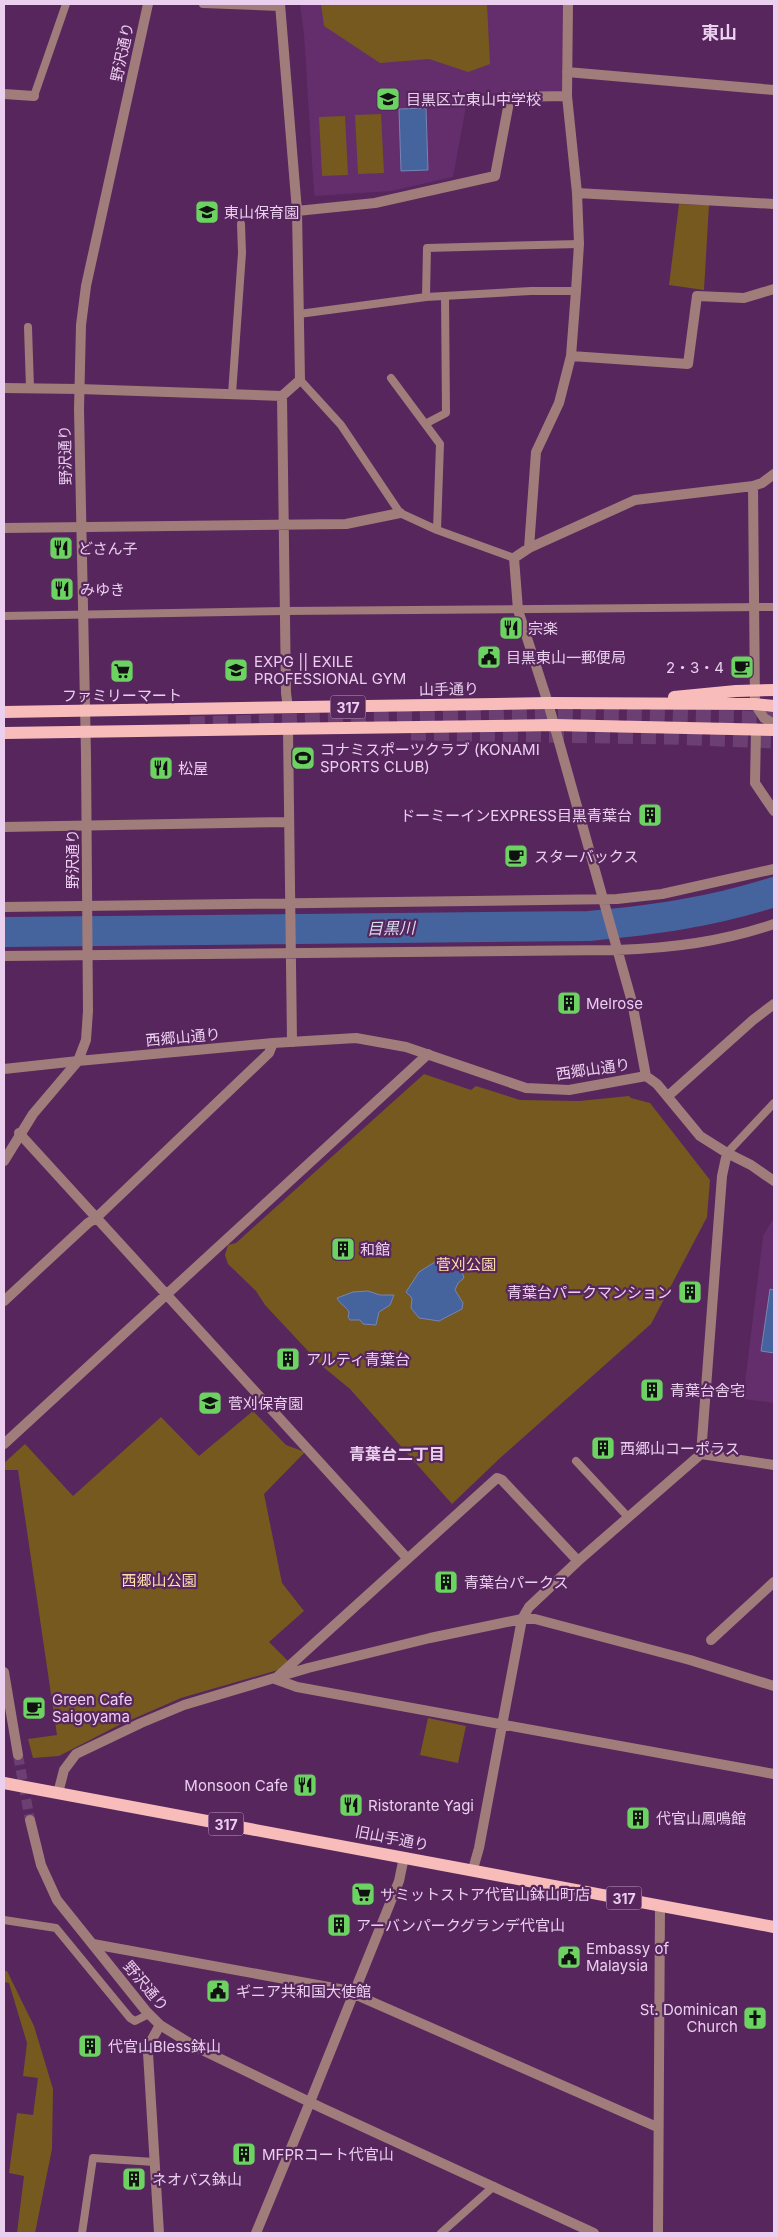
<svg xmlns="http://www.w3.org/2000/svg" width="778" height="2237" viewBox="0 0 778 2237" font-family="Inter,'Noto Sans JP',sans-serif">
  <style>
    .built { fill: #632e6b }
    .green { fill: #76591e }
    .water { fill: #45649e; stroke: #7784b6 }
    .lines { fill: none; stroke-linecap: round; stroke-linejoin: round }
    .river { stroke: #45649e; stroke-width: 30 }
    .tertiary-tunnel { stroke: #6c3f73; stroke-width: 10; stroke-dasharray: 10 5; stroke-linecap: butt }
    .motorway-tunnel { stroke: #6c3f73; stroke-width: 15; stroke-dasharray: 15 8; stroke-linecap: butt }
    .service { stroke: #a07c7a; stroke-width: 8 }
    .minor { stroke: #a07c7a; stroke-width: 10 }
    .tertiary { stroke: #a07c7a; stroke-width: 10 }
    .primary { stroke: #f8bdba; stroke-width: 12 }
    .labels { text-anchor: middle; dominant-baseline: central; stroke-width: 4.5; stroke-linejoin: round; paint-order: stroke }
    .shield { fill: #56265d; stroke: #be9cc3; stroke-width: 1 }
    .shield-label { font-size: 14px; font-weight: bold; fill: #ebcfef }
    .street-label { font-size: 15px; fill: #ebcfef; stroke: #56265d }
    .poi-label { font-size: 15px; fill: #ebcfef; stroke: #56265d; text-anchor: start }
    .park-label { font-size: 15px; fill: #fedfa8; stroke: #56265d }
    .water-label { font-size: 16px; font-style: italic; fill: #d6dff1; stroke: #56265d }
    .neighbourhood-label { font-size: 16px; font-weight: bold; fill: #ebcfef; stroke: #56265d }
    .quarter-label { font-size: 18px; font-weight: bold; fill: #ebcfef; stroke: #56265d }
  </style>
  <rect width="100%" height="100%" fill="#56265d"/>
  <path class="built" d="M300 4H565L564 93 506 95 505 101 468 96 453 177 391 191 316 196 314 194 304 35Z
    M774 1217V1403L743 1399 763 1236Z"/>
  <path class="green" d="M321 4H487L490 64 468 72 429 59 380 63 324 26Z
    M381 114 384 173 358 174 355 115Z
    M345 116 348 175 322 176 319 117Z
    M679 204 709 205 704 290 669 285Z
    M424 1074 471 1090 476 1086 520 1100 579 1101 629 1096 631 1098 650 1103 710 1180 707 1217 651 1324 499 1459 452 1504 350 1389 322 1366 265 1305 256 1291 228 1264 225 1255 228 1245 236 1243Z
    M253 1411 286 1445 305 1452 264 1494 282 1583 304 1611 269 1642 288 1661 278 1670 181 1698 119 1725 59 1756 33 1758 28 1739 57 1735 18 1470H4V1463L25 1444 73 1496 161 1417 199 1456Z
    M428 1718 466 1726 458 1763 420 1755Z
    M4 1971H7L34 2026 53 2089 52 2149 35 2233H17L24 2176 9 2173 17 2113 33 2115 38 2078 23 2076 27 2043 9 1983 4 1982Z"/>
  <path class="water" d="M426 108 428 170 401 171 399 109Z
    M435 1262H440L442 1269 459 1263 464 1278 458 1283 455 1290 463 1303 462 1309 439 1321 419 1318 411 1308 412 1298 406 1292 419 1272Z
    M770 1289 774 1290V1353L761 1351Z
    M368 1291 380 1295H394L390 1305 379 1312 376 1325 363 1324 360 1320H350L348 1317 349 1313C347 1306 340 1305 337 1298L353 1292Z"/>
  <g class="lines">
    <path class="river" d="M4 932 589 926C654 920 711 912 774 892"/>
    <path class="tertiary-tunnel" d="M18 1755 30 1820"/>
    <path class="motorway-tunnel" d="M190 724 567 713 774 719
      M411 733 669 737 774 741"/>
    <path class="service" d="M203 4 280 7
      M34 96 66 4
      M426 297 427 248 579 244
      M299 314 426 297 531 291H576
      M28 327 30 388
      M391 378 440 444 437 530
      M300 380 341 425 400 513 437 530 514 558
      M232 394 242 253 241 224
      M425 424 446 413 445 296
      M4 616 285 611 774 607
      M727 1153 774 1103
      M576 1461 628 1517
      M4 1920 56 1928 130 2018 135 2021 149 2014
      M82 2233 93 2158 154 2162
      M441 2233 494 2186"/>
    <path class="minor" d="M567 72 774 90
      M4 94 34 96
      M577 193 774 204
      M297 211 375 203 495 176 510 97 567 96
      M571 356 688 364 697 296 744 298 774 289
      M4 388 79 389 282 396 300 380 297 211 280 4
      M282 396 286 693 288 708
      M753 486 755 704 764 718 774 724
      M4 528 346 524 400 513
      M529 548 536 452 559 403 571 356 576 291 579 244 577 193 567 96 568 4
      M288 729 292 1042
      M756 729 755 783 774 811
      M4 827 289 822
      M4 907 617 899 662 894 774 869
      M4 956 616 950C672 948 721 942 774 924
      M4 1069 78 1061
      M668 1096 753 1020 774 1004
      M19 1133 407 1558
      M727 1153 751 1165 774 1181
      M4 1301 88 1223 96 1218 269 1053 273 1043
      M4 1444 428 1054
      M701 1454 722 1176 727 1153 700 1136 657 1084 646 1076 632 1002 548 703 518 610 514 558 529 548 635 500 753 486 762 483 774 474
      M701 1454 774 1465
      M578 1561 502 1480 497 1478 275 1679 297 1687 774 1774
      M711 1640 774 1582
      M58 1793 64 1770 76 1754 141 1723 184 1705 308 1668 430 1638 522 1619H535L690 1660 774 1686
      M473 1869 479 1848 522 1619 529 1607 578 1561 701 1454
      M93 1944 345 1990 657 2127
      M310 2102 399 1881 404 1857
      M159 2233 148 2053 150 2043 160 2025
      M658 2233 660 1906"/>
    <path class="tertiary" d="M78 1061 273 1043 356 1038 406 1047 526 1088 569 1090 646 1076
      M4 1161 33 1114 78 1061 86 1040 88 1011 86 755 79 409 81 325 86 286 148 4
      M4 1672 18 1755
      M30 1820 41 1865 57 1900 146 2011 160 2025 196 2047 322 2108 594 2233
      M256 2233 310 2102"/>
    <path class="primary" d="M674 697 736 691 774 690
      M4 712 548 703 755 704 774 706
      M4 733 554 725 774 730
      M4 1783 774 1927"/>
  </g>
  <defs>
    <g id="school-square" transform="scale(1.25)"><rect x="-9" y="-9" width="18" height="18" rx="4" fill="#6cd362" stroke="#56265d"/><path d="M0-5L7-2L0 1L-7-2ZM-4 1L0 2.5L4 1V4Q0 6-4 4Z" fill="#111"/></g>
    <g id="restaurant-square" transform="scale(1.25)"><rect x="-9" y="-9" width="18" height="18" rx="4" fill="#6cd362" stroke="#56265d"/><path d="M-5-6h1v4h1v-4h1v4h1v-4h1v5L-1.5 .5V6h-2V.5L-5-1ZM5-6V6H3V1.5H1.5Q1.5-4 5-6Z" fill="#111"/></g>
    <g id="civic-square" transform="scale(1.25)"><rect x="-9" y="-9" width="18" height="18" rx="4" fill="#6cd362" stroke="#56265d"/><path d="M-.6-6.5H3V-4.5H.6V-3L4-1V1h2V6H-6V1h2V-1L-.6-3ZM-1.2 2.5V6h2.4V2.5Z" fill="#111"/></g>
    <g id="cafe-square" transform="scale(1.25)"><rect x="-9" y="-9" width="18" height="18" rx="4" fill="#6cd362" stroke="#56265d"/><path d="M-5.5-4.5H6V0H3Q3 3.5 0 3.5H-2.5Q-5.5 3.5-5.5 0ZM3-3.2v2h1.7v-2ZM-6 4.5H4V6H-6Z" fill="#111"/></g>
    <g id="supermarket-square" transform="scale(1.25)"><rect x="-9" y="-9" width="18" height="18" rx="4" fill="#6cd362" stroke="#56265d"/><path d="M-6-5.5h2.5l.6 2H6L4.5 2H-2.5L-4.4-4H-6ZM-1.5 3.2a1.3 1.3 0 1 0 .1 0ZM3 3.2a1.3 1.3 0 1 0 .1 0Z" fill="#111"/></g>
    <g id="stadium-square" transform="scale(1.25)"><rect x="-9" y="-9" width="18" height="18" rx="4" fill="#6cd362" stroke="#56265d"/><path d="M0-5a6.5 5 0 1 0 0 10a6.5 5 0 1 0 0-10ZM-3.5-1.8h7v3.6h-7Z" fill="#111"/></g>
    <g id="building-square" transform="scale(1.25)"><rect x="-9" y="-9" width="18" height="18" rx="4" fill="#6cd362" stroke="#56265d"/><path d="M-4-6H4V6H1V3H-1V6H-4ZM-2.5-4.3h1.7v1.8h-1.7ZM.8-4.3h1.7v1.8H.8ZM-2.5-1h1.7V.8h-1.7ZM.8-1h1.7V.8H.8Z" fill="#111"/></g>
    <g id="church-square" transform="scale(1.25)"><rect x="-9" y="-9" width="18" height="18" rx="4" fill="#6cd362" stroke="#56265d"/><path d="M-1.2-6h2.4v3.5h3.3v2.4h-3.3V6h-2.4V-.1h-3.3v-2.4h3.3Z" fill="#111"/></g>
  </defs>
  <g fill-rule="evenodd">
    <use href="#school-square" x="388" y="99"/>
    <use href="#school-square" x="207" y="212"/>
    <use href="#restaurant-square" x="61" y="548"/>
    <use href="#restaurant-square" x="62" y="589"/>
    <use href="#restaurant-square" x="511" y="628"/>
    <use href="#civic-square" x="489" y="657"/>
    <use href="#cafe-square" x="742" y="667"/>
    <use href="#school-square" x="236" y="670"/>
    <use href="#supermarket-square" x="122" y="671"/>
    <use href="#stadium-square" x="303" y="758"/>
    <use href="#restaurant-square" x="161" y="768"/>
    <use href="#building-square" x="650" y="815"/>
    <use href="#cafe-square" x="516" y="856"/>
    <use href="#building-square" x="569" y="1003"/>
    <use href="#building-square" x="343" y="1249"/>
    <use href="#building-square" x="690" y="1292"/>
    <use href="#building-square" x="288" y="1359"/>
    <use href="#building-square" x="652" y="1390"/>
    <use href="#school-square" x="210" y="1403"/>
    <use href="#building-square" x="603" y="1448"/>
    <use href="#building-square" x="446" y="1582"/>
    <use href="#cafe-square" x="34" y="1708"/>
    <use href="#restaurant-square" x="305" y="1785"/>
    <use href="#restaurant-square" x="351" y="1805"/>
    <use href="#building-square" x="638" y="1818"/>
    <use href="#supermarket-square" x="363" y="1894"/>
    <use href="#building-square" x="339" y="1925"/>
    <use href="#civic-square" x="569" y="1957"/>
    <use href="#civic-square" x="218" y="1991"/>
    <use href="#church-square" x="755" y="2018"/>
    <use href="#building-square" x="90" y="2046"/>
    <use href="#building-square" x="244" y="2154"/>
    <use href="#building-square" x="134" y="2179"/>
  </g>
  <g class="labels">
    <g class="shield">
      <rect x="330.5" y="695.5" width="35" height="23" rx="4"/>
      <rect x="208.5" y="1812.5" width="35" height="23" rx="4"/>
      <rect x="606.5" y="1886.5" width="35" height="23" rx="4"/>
    </g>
    <g class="shield-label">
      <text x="348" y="707">317</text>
      <text x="226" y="1824">317</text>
      <text x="624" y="1898">317</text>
    </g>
    <g class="street-label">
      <text transform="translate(122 52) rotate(-78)">野沢通り</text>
      <text transform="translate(65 455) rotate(-91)">野沢通り</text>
      <text transform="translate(449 689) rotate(-1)">山手通り</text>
      <text transform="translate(72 859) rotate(-90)">野沢通り</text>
      <text transform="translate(183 1037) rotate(-5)">西郷山通り</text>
      <text transform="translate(593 1069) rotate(-8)">西郷山通り</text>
      <text transform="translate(392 1838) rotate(11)">旧山手通り</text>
      <text transform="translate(146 1986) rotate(50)">野沢通り</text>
    </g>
    <g class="poi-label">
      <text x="406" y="99">目黒区立東山中学校</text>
      <text x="224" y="212">東山保育園</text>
      <text x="78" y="548">どさん子</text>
      <text x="80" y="589">みゆき</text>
      <text x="528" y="628">宗楽</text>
      <text x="506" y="657">目黒東山一郵便局</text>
      <text x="254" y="661">EXPG || EXILE<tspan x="254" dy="17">PROFESSIONAL GYM</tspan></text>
      <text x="724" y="667" text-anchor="end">2・3・4</text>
      <text x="122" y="695" text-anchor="middle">ファミリーマート</text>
      <text x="320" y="749">コナミスポーツクラブ (KONAMI<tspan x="320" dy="17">SPORTS CLUB)</tspan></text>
      <text x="178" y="768">松屋</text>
      <text x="632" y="815" text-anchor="end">ドーミーインEXPRESS目黒青葉台</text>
      <text x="534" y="856">スターバックス</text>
      <text x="586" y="1003">Melrose</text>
      <text x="360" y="1249">和館</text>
      <text x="672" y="1292" text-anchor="end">青葉台パークマンション</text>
      <text x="306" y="1359">アルティ青葉台</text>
      <text x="670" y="1390">青葉台舎宅</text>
      <text x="228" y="1403">菅刈保育園</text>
      <text x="620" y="1448">西郷山コーポラス</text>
      <text x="464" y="1582">青葉台パークス</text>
      <text x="52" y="1699">Green Cafe<tspan x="52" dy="17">Saigoyama</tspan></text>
      <text x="288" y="1785" text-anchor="end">Monsoon Cafe</text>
      <text x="368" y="1805">Ristorante Yagi</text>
      <text x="656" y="1818">代官山鳳鳴館</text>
      <text x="380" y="1894">サミットストア代官山鉢山町店</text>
      <text x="356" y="1925">アーバンパークグランデ代官山</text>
      <text x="586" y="1948">Embassy of<tspan x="586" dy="17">Malaysia</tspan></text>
      <text x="236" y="1991">ギニア共和国大使館</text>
      <text x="738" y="2009" text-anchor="end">St. Dominican<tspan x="738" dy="17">Church</tspan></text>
      <text x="108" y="2046">代官山Bless鉢山</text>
      <text x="262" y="2154">MFPRコート代官山</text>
      <text x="152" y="2179">ネオパス鉢山</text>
    </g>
    <g class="park-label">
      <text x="466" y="1264">菅刈公園</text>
      <text x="159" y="1580">西郷山公園</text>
    </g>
    <g class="water-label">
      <text transform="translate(391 928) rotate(-1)">目黒川</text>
    </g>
    <g class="neighbourhood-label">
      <text x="397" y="1454">青葉台二丁目</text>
    </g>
    <g class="quarter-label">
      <text x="719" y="32">東山</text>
    </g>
  </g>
  <rect width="778" height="2237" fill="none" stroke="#ebcfef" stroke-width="10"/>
</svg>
